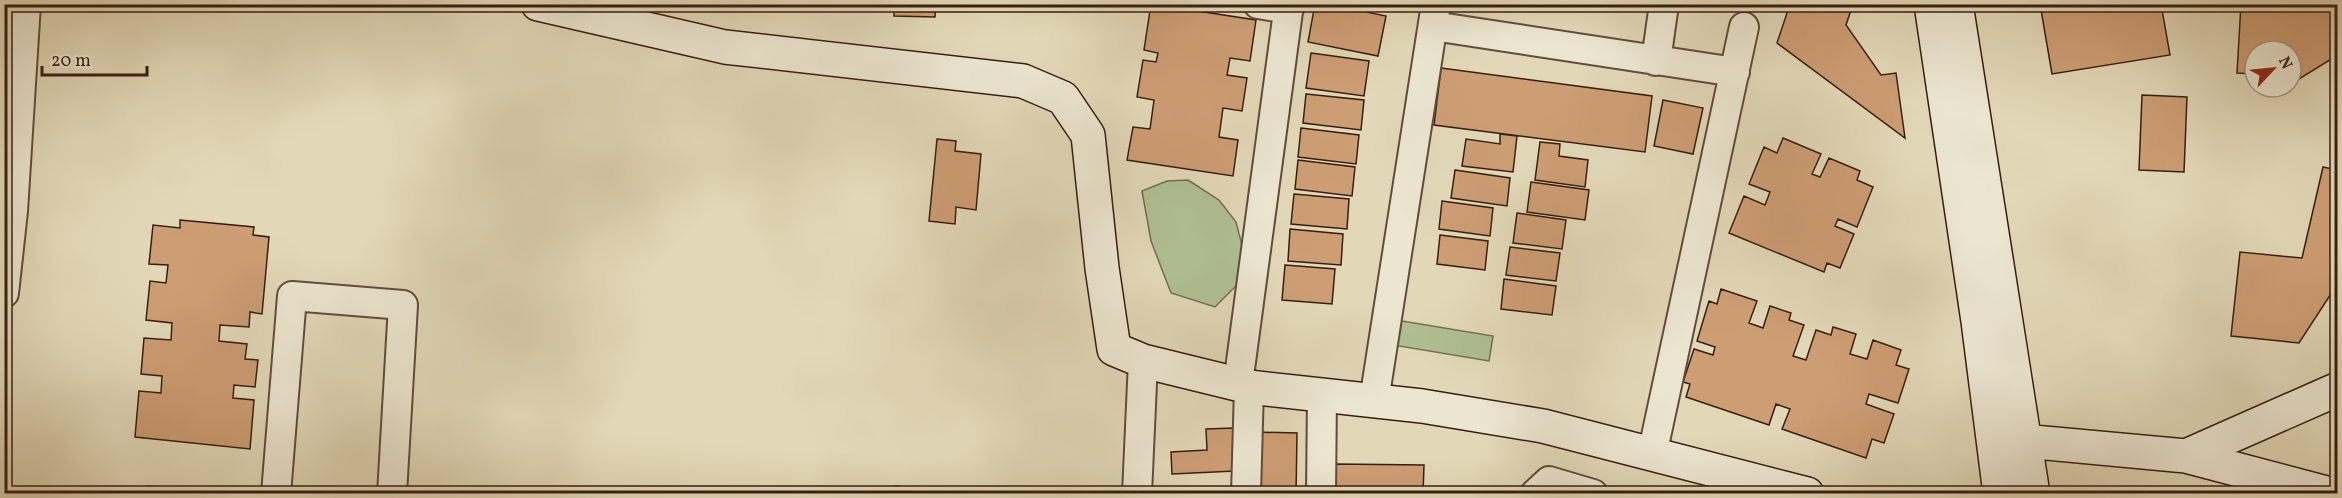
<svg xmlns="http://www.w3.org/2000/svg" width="2342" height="498" viewBox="0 0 2342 498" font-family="Vollkorn,serif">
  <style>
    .green { fill: #afbf92; stroke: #746e52; stroke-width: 1.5 }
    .building { fill: #cd9d74; stroke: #381e12; stroke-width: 1.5 }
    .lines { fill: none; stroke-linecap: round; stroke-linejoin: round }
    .street-casing { stroke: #624c3c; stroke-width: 32 }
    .secondary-casing { stroke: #381e12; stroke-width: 36 }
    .street { stroke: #ece6d1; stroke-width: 28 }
    .secondary { stroke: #ece6d1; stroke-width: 33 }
  </style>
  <rect width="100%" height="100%" fill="#e2d8b8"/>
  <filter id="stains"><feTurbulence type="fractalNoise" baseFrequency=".00333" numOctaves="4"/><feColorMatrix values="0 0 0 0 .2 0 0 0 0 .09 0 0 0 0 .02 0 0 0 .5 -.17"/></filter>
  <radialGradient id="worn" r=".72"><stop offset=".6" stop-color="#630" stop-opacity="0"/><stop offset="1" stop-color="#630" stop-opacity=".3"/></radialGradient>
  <path class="green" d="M1188 180 1219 200 1236 222 1244 253 1239 283 1215 307 1171 293 1151 241 1142 191 1167 181Z
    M1396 320 1493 336 1489 361 1393 345Z"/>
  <path class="building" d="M894 4H936L935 17 894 16Z
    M1151 4 1256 20 1250 61 1230 58 1227 75 1247 78 1242 111 1223 108 1219 137 1238 140 1233 176 1127 160 1133 127 1150 129 1154 100 1137 97 1143 60 1156 62 1158 53 1144 50Z
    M1315 4H1354L1366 7V12L1386 16 1378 56 1308 42Z
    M1485 4H1528L1527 9Z
    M1790 4H1853L1846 25 1881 75 1896 73 1905 138 1777 43Z
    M2040 4H2161L2170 55 2052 74Z
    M2241 4H2336L2333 58 2291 84V51H2255V74L2237 73Z
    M1311 53 1369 61 1364 96 1306 88Z
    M1441 68 1652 96 1645 152 1434 125Z
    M1306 94 1364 100 1361 130 1303 123Z
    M2142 95 2187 97 2184 172 2139 170Z
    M1663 100 1703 108 1693 154 1654 146Z
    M1301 128 1359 135 1356 164 1298 157Z
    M1500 134 1517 136 1513 172 1462 166 1466 139 1500 144Z
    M1783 138 1821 154 1812 174 1820 177 1829 158 1860 171 1857 180 1873 187 1857 227 1838 219 1835 226 1854 234 1840 268 1827 263 1824 272 1729 233 1744 196 1765 205 1770 192 1749 184 1764 147 1777 153Z
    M937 139 956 141 955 151 981 154 976 210 956 207 955 224 929 221Z
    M1540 142 1560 144 1559 156 1588 160 1585 187 1535 180Z
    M1298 160 1355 167 1352 196 1295 189Z
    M2323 167 2338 170V283L2299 343 2231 336 2240 252 2302 258Z
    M1455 170 1510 178 1507 206 1451 198Z
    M1531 182 1589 190 1585 220 1527 212Z
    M1294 194 1349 199 1347 229 1291 224Z
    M1442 201 1493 208 1490 236 1439 229Z
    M1517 213 1566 220 1562 249 1513 243Z
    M180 220 254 227 253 235 269 237 262 314 250 312 249 327 220 325 219 341 247 344 245 359 258 360 255 387 234 385 233 398 254 400 250 449 135 437 139 391 161 393 162 376 141 374 144 338 171 340 172 323 146 320 150 281 166 283 168 265 149 264 153 225 180 228Z
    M1290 229 1343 234 1341 265 1288 261Z
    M1440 235 1488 241 1485 270 1437 264Z
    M1510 247 1560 253 1556 281 1506 275Z
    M1285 265 1335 269 1332 304 1282 300Z
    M1504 279 1556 286 1552 315 1501 309Z
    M1721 289 1757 301 1749 323 1763 328 1770 306 1791 313 1789 320 1804 325 1793 356 1806 360 1816 330 1831 335 1833 327 1856 334 1850 354 1867 359 1873 340 1901 350 1896 365 1909 369 1898 403 1869 394 1866 404 1894 414 1884 443 1872 439 1866 458 1782 429 1790 409 1776 404 1769 425 1686 397 1690 384 1683 382 1694 349 1713 355 1715 347 1697 341 1709 301 1717 304Z
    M1233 428 1235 471 1172 474 1171 452 1207 450 1206 429Z
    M1256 432 1297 433 1296 494H1255Z
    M1336 464 1424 465 1423 494H1335Z
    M148 486 219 494H148Z
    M894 486 986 494H893Z"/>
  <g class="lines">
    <g class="street-casing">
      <path id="street" d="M1258 4 1289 9
        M1433 26 1735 72
        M1656 61 1664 4
        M4 293 13 211 26 4
        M1238 384 1289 4
        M1374 401 1436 4
        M1652 455 1744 27
        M276 494 292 296 403 305 392 494
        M1137 494 1143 361
        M1246 494 1249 387
        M1321 494 1322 395
        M1535 494 1549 481 1593 494"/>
    </g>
    <g class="secondary-casing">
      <path id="secondary" d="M538 4 725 47 1023 81 1063 98 1088 135 1102 268 1114 349 1143 361 1249 387 1422 406 1543 426 1807 494
        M1931 4 1978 321 2000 494
        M1956 4 2033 494
        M2002 439 2186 456 2330 494
        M2186 456 2338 389"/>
    </g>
    <use href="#street" class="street"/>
    <use href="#secondary" class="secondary"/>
  </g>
  <rect width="2342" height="498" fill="none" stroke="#e2d8b8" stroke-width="24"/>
  <rect x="6" y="6" width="2330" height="486" fill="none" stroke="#381e12" stroke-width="3"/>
  <rect x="12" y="12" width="2318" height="474" fill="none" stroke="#381e12" stroke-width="1.5"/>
  <g transform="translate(2273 69) rotate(64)"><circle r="28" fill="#ece6d1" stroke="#a49685" stroke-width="1.5"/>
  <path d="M0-4.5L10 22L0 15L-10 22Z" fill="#8f2418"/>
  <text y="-9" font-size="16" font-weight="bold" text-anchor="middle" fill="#381e12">N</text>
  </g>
  <path d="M42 66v9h105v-9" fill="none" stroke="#381e12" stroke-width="3"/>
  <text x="51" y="66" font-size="18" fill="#381e12" stroke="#ece6d1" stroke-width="4.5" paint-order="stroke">20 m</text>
  <rect width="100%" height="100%" filter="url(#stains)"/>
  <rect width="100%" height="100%" fill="url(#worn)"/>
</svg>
